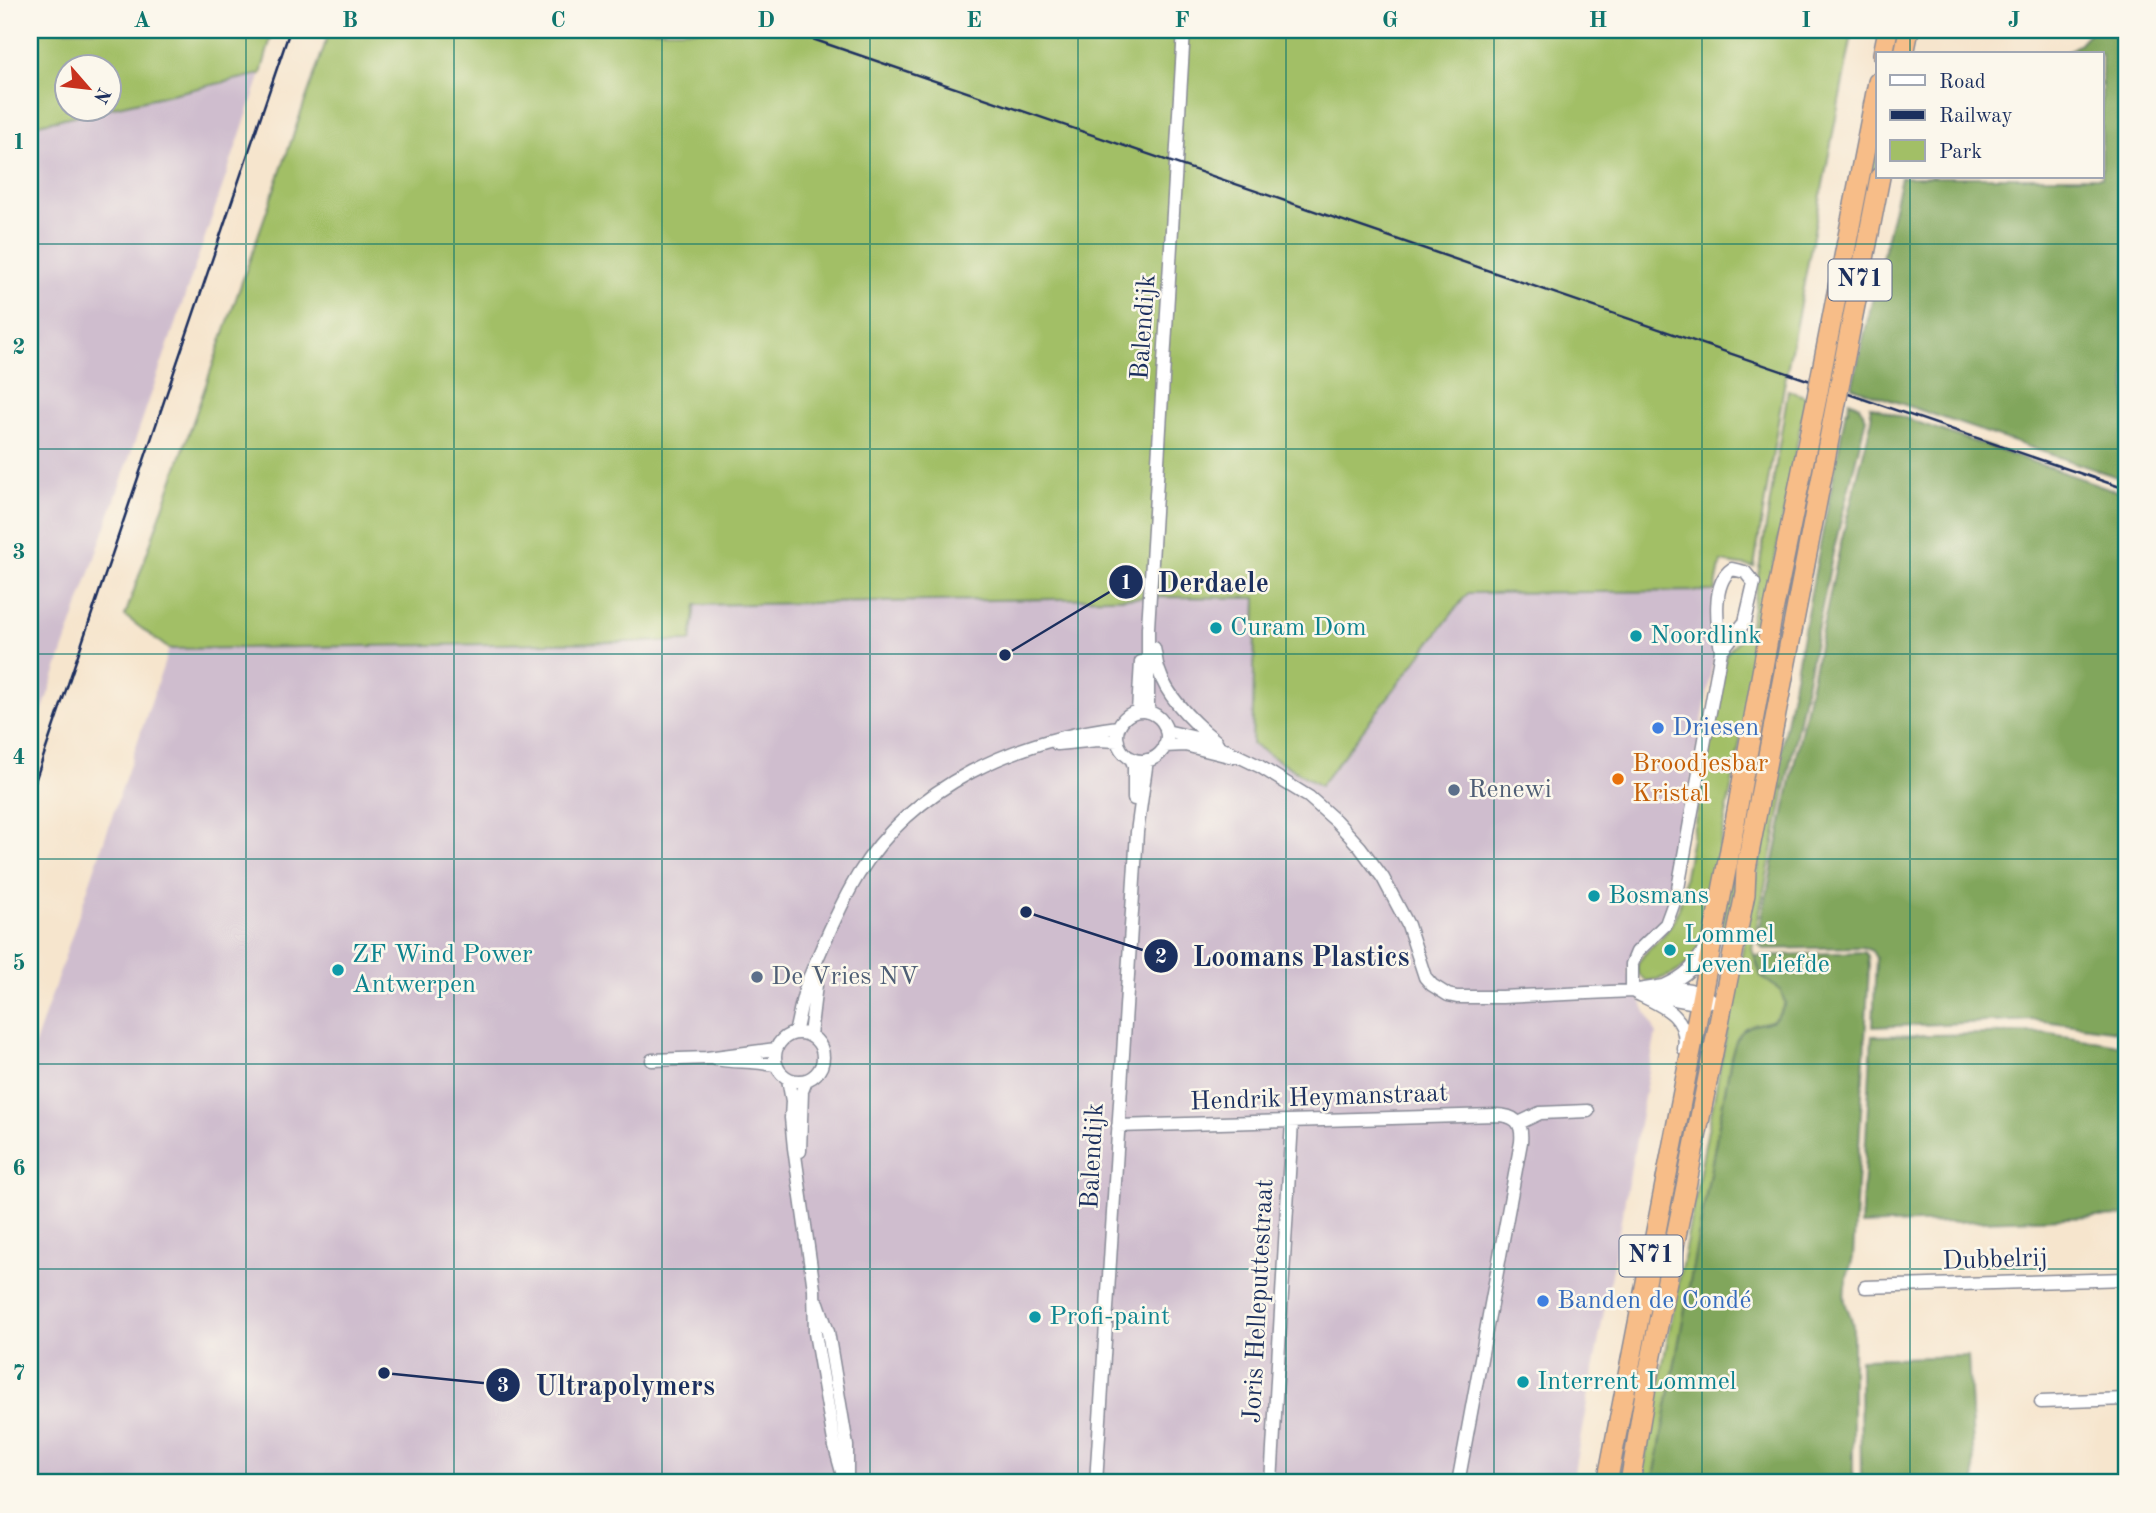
<svg xmlns="http://www.w3.org/2000/svg" width="2156" height="1513" viewBox="0 0 2156 1513" font-family="'Old Standard TT',serif">
  <style>
    .industrial { fill: #cfbdce }
    .green { fill: #a2bf66; stroke: #5e7762; stroke-width: 2 }
    .forest { fill: #81a65b; stroke: #4e6a5c; stroke-width: 2 }
    .lines { fill: none; stroke-linecap: round; stroke-linejoin: round }
    .minor-casing { stroke: #888a96; stroke-width: 15 }
    .highway-casing { stroke: #888a96; stroke-width: 22 }
    .minor { stroke: #fff; stroke-width: 12 }
    .highway { stroke: #f7bd88; stroke-width: 19 }
    .rail { stroke: #1b2f5e; stroke-width: 2.5 }
    .highway-bridge-casing { stroke: #888a96; stroke-width: 22; stroke-linecap: butt }
    .highway-bridge { stroke: #f7bd88; stroke-width: 19 }
    .grid { fill: none; stroke: #0f766e; stroke-width: 2; stroke-opacity: 0.55 }
    .culture-dot { fill: #0f9aa8; stroke: #fbf7ec; stroke-width: 2.5 }
    .shop-dot { fill: #3f7fe0; stroke: #fbf7ec; stroke-width: 2.5 }
    .food-dot { fill: #e8710a; stroke: #fbf7ec; stroke-width: 2.5 }
    .service-dot { fill: #5c6f8a; stroke: #fbf7ec; stroke-width: 2.5 }
    .labels { text-anchor: middle; dominant-baseline: central; stroke-width: 5; stroke-linejoin: round; paint-order: stroke }
    .shield { fill: #fbf7ec; stroke: #5e6b89; stroke-width: 2 }
    .shield-label { font-size: 24px; font-weight: bold; fill: #1b2f5e }
    .street-label { font-size: 26px; fill: #1b2f5e; stroke: #fbf7ec }
    .culture-label { font-size: 26px; fill: #0d838f; stroke: #fbf7ec; text-anchor: start }
    .shop-label { font-size: 26px; fill: #366cbe; stroke: #fbf7ec; text-anchor: start }
    .food-label { font-size: 26px; fill: #c56008; stroke: #fbf7ec; text-anchor: start }
    .service-label { font-size: 26px; fill: #4e5e75; stroke: #fbf7ec; text-anchor: start }
    .leader { fill: none; stroke: #1b2f5e; stroke-width: 2.5 }
    .callout-dot { fill: #1b2f5e; stroke: #fbf7ec; stroke-width: 2.5 }
    .mark-label { font-size: 21px; text-anchor: middle; font-weight: bold; fill: #fff }
    .callout-label { font-size: 28px; text-anchor: middle; font-weight: bold; fill: #1b2f5e; stroke: #fbf7ec; stroke-width: 5; stroke-linejoin: round; paint-order: stroke }
    .neatline { fill: none; stroke: #0f766e; stroke-width: 2.5 }
    .grid-label { font-size: 23px; text-anchor: middle; font-weight: bold; fill: #0f766e }
  </style>
  <rect width="100%" height="100%" fill="#fbf7ec"/>
  <filter id="ink" filterUnits="userSpaceOnUse"><feTurbulence type="fractalNoise" baseFrequency=".0143" numOctaves="2"/><feDisplacementMap in="SourceGraphic" scale="14" xChannelSelector="R" yChannelSelector="G"/><feConvolveMatrix kernelMatrix="1 2 1 2 8 2 1 2 1" color-interpolation-filters="sRGB"/></filter>
  <filter id="wash" filterUnits="userSpaceOnUse"><feTurbulence type="fractalNoise" baseFrequency=".00686" numOctaves="4" result="noise"/><feDisplacementMap in="SourceGraphic" scale="28" xChannelSelector="R" yChannelSelector="G"/><feGaussianBlur stdDeviation="1.57" result="paint"/><feColorMatrix in="noise" values="0 0 0 0 0 0 0 0 0 0 0 0 0 0 0 0 0 1.4 0 .05"/><feComposite in="paint" operator="in"/></filter>
  <g filter="url(#wash)">
    <rect width="100%" height="100%" fill="#f6e5cd"/>
    <path class="industrial" d="M261 74 30 747V126Z
      M1715 591 1710 618 1716 645 1669 904 1661 923 1627 971 1656 1033 1572 1483H30V1059L169 649 691 641 695 605 1168 597 1256 598 1252 744 1320 785 1468 593Z"/>
    <path class="green" d="M30 30H273L261 74 109 108 108 66H66V108H108L30 126Z
      M330 30H1853L1784 386 1754 567 1721 562 1715 591 1468 593 1320 786 1252 744 1256 598 1168 597 696 605 691 641 169 649 125 616Z
      M1878 114V157L1726 938 1718 936Z
      M1788 390 1806 397 1702 941C1691 967 1674 978 1647 981 1620 967 1656 945 1665 933 1672 925 1675 918 1679 908L1726 654 1745 633 1750 625Z
      M1774 786 1785 789 1752 949 1761 976 1781 991 1785 1003C1777 1023 1770 1022 1751 1025L1732 1053 1653 1483H1640Z
      M1699 1038 1706 1040 1622 1483H1618L1628 1434 1626 1417Z"/>
    <path class="forest" d="M2092 30H2126V480L1852 387 1901 177H2102V54H2064L2079 44Z
      M1849 401 1859 405 1866 418 1833 553 1785 789 1774 786 1846 410H1848Z
      M1870 406 2126 494V1032L2036 1020 1873 1027 1876 958 1872 951 1862 947 1763 949 1757 941 1840 546 1872 419Z
      M1864 952 1868 956 1869 967 1853 1258C1849 1272 1841 1290 1846 1305 1849 1313 1852 1317 1853 1327V1483H1653L1732 1053C1734 1048 1735 1041 1738 1037 1752 1014 1772 1035 1785 1003L1781 991 1761 976 1755 956Z
      M2044 1033 2126 1046V1216L1861 1225 1872 1036Z
      M1968 1356 1975 1483H1861L1860 1359Z"/>
  </g>
  <g filter="url(#ink)">
    <g class="lines">
      <g class="minor-casing">
        <path id="minor" d="M1154 648C1156 656 1156 663 1159 671 1167 697 1195 724 1216 741
          M1138 711 1141 662
          M1117 736a25 25 0 1 1 50 0a25 25 0 1 1-50 0Z
          M1148 712V628L1184 30
          M1166 731 1205 740 1259 766 1309 797 1336 821 1360 847 1383 878 1408 925 1425 977 1432 985 1448 995 1457 997H1502L1632 991 1664 986 1690 990 1716 1002
          M1057 744 1098 740 1118 741
          M1164 746 1185 745 1233 757
          M1131 758 1134 766V799
          M1664 986C1684 977 1696 967 1705 947
          M1632 991V964L1637 952 1666 924 1677 894 1721 651C1718 629 1710 584 1732 569L1745 572 1754 583 1745 622 1721 651
          M1632 991C1657 1004 1690 1013 1684 1049
          M1652 995 1691 1002H1707
          M775 1057a24 24 0 1 1 48 0a24 24 0 1 1-48 0Z
          M795 1033C800 1014 802 994 810 976 824 942 839 907 858 875 914 784 1017 740 1118 727
          M810 1035 817 976
          M715 1059C735 1063 757 1060 777 1066
          M652 1060 707 1058 776 1049
          M788 1079 792 1101 791 1118 794 1148 814 1289 815 1333 835 1447 845 1483
          M1519 1123 1540 1113 1588 1111
          M1118 1126 1495 1115C1515 1115 1523 1122 1521 1142L1458 1483
          M800 1151 802 1091 806 1081
          M1865 1287 2126 1279
          M818 1303 828 1332 847 1446V1478
          M2041 1402 2126 1399
          M1096 1483 1137 832 1147 760
          M1271 1483 1292 1122"/>
      </g>
      <g class="highway-casing">
        <path id="highway" d="M1883 54 1888 30
          M1904 54 1909 30
          M1821 375 1878 82
          M1840 382 1880 177
          M1607 1483 1729 855 1772 617 1818 392
          M1630 1483 1648 1375 1745 894 1746 869 1837 398"/>
      </g>
      <use href="#minor" class="minor"/>
      <use href="#highway" class="highway"/>
      <path class="rail" d="M786 30 2126 489
        M30 796 290 30"/>
      <g class="highway-bridge-casing">
        <path id="highway-bridge" d="M1818 392 1821 375
          M1837 398 1840 382"/>
      </g>
      <use href="#highway-bridge" class="highway-bridge"/>
    </g>
  </g>
  <path class="grid" d="M246 30V1483M454 30V1483M662 30V1483M870 30V1483M1078 30V1483M1286 30V1483M1494 30V1483M1702 30V1483M1910 30V54M1910 177V1483M30 244H2126M30 449H2126M30 654H2126M30 859H2126M30 1064H2126M30 1269H2126"/>
  <g class="culture-dot">
    <circle cx="1216" cy="628" r="7"/>
    <circle cx="1636" cy="636" r="7"/>
    <circle cx="1594" cy="896" r="7"/>
    <circle cx="1670" cy="950" r="7"/>
    <circle cx="338" cy="970" r="7"/>
    <circle cx="1035" cy="1317" r="7"/>
    <circle cx="1523" cy="1382" r="7"/>
  </g>
  <g class="shop-dot">
    <circle cx="1658" cy="728" r="7"/>
    <circle cx="1543" cy="1301" r="7"/>
  </g>
  <circle class="food-dot" cx="1618" cy="779" r="7"/>
  <g class="service-dot">
    <circle cx="1454" cy="790" r="7"/>
    <circle cx="757" cy="977" r="7"/>
  </g>
  <g class="labels">
    <g class="shield">
      <rect x="1828.5" y="259.5" width="63" height="41" rx="5"/>
      <rect x="1619.5" y="1235.5" width="63" height="41" rx="5"/>
    </g>
    <g class="shield-label">
      <text x="1860" y="280">N71</text>
      <text x="1651" y="1256">N71</text>
    </g>
    <g class="street-label">
      <text transform="translate(1144 327) rotate(-86)">Balendijk</text>
      <text transform="translate(1319 1098) rotate(-2)">Hendrik Heymanstraat</text>
      <text transform="translate(1093 1156) rotate(-87)">Balendijk</text>
      <text transform="translate(1995 1260) rotate(-2)">Dubbelrij</text>
      <text transform="translate(1259 1301) rotate(-87)">Joris Helleputtestraat</text>
    </g>
    <g class="culture-label">
      <text x="1230" y="628">Curam Dom</text>
      <text x="1650" y="636">Noordlink</text>
      <text x="1608" y="896">Bosmans</text>
      <text x="1684" y="935">Lommel<tspan x="1684" dy="30">Leven Liefde</tspan></text>
      <text x="352" y="955">ZF Wind Power<tspan x="352" dy="30">Antwerpen</tspan></text>
      <text x="1049" y="1317">Profi-paint</text>
      <text x="1537" y="1382">Interrent Lommel</text>
    </g>
    <g class="shop-label">
      <text x="1672" y="728">Driesen</text>
      <text x="1557" y="1301">Banden de Condé</text>
    </g>
    <g class="food-label">
      <text x="1632" y="764">Broodjesbar<tspan x="1632" dy="30">Kristal</tspan></text>
    </g>
    <g class="service-label">
      <text x="1468" y="790">Renewi</text>
      <text x="771" y="977">De Vries NV</text>
    </g>
  </g>
  <path class="leader" d="M1005 655L1126 582M1026 912L1161 956M384 1373L503 1385"/>
  <g class="callout-dot">
    <circle cx="1005" cy="655" r="7"/>
    <circle cx="1026" cy="912" r="7"/>
    <circle cx="384" cy="1373" r="7"/>
    <circle cx="1126" cy="582" r="18"/>
    <circle cx="1161" cy="956" r="18"/>
    <circle cx="503" cy="1385" r="18"/>
  </g>
  <g class="mark-label">
    <text x="1126" y="589">1</text>
    <text x="1161" y="963">2</text>
    <text x="503" y="1392">3</text>
  </g>
  <g class="callout-label">
    <text x="1213" y="592">Derdaele</text>
    <text x="1301" y="966">Loomans Plastics</text>
    <text x="625" y="1395">Ultrapolymers</text>
  </g>
  <rect width="2156" height="1513" fill="none" stroke="#fbf7ec" stroke-width="77"/>
  <rect x="1876" y="52" width="228" height="126" fill="#fbf7ec" stroke="#a1a7b3" stroke-width="2"/>
  <rect x="1890" y="75" width="35" height="10" fill="#ffffff" stroke="#a1a7b3" stroke-width="2"/>
  <text x="1939" y="88" font-size="21" fill="#1b2f5e">Road</text>
  <rect x="1890" y="110" width="35" height="10" fill="#1b2f5e" stroke="#a1a7b3" stroke-width="2"/>
  <text x="1939" y="122" font-size="21" fill="#1b2f5e">Railway</text>
  <rect x="1890" y="140" width="35" height="21" fill="#a2bf66" stroke="#a1a7b3" stroke-width="2"/>
  <text x="1939" y="158" font-size="21" fill="#1b2f5e">Park</text>
  <g transform="translate(88 88) rotate(118)"><circle r="33" fill="#fbf7ec" stroke="#a1a7b3" stroke-width="2"/>
  <path d="M0-5L12 26L0 18L-12 26Z" fill="#c8321e"/>
  <text y="-10" font-size="19" font-weight="bold" text-anchor="middle" fill="#1b2f5e">N</text>
  </g>
  <rect x="38" y="38" width="2080" height="1436" class="neatline"/>
  <g class="grid-label">
    <text x="142" y="27">A</text>
    <text x="350" y="27">B</text>
    <text x="558" y="27">C</text>
    <text x="766" y="27">D</text>
    <text x="974" y="27">E</text>
    <text x="1182" y="27">F</text>
    <text x="1390" y="27">G</text>
    <text x="1598" y="27">H</text>
    <text x="1806" y="27">I</text>
    <text x="2014" y="27">J</text>
    <text x="19" y="149">1</text>
    <text x="19" y="354">2</text>
    <text x="19" y="559">3</text>
    <text x="19" y="764">4</text>
    <text x="19" y="970">5</text>
    <text x="19" y="1175">6</text>
    <text x="19" y="1380">7</text>
  </g>
</svg>
